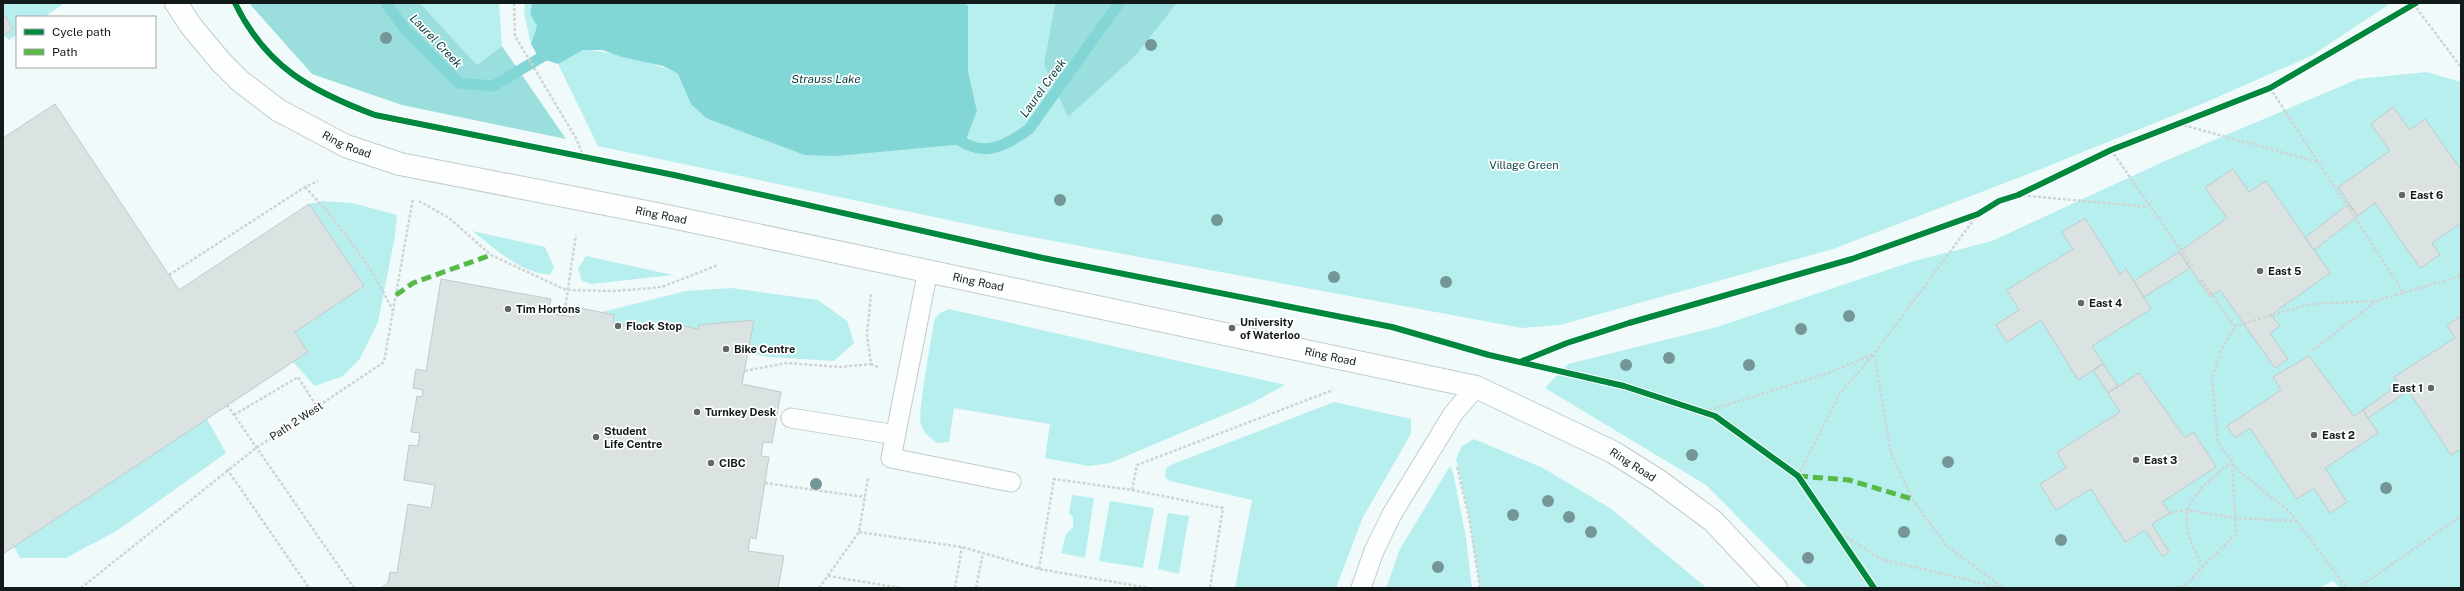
<svg xmlns="http://www.w3.org/2000/svg" width="2464" height="591" viewBox="0 0 2464 591" font-family="'Public Sans',sans-serif">
  <style>
    .green { fill: #b6efee }
    .forest { fill: #9adedd }
    .water { fill: #82d7d6 }
    .lines { fill: none; stroke-linecap: round; stroke-linejoin: round }
    .stream { stroke: #82d7d6; stroke-width: 11 }
    .building { fill: #dae2e2; stroke: #c1caca }
    .service-casing { stroke: #c2cbcb; stroke-width: 21 }
    .minor-casing { stroke: #c2cbcb; stroke-width: 24 }
    .path { stroke: #d1d3d3; stroke-width: 2.5; stroke-dasharray: 3 2; stroke-linecap: butt }
    .service { stroke: #fdfefe; stroke-width: 19 }
    .minor { stroke: #fdfefe; stroke-width: 22 }
    .quiet { stroke: #58b947; stroke-width: 5; stroke-dasharray: 10 5; stroke-linecap: butt }
    .cycleway-casing { stroke: #fff; stroke-width: 8 }
    .cycleway { stroke: #00873e; stroke-width: 6 }
    .tree { fill: #749696 }
    .poi-dot { fill: #606968; stroke: #fff; stroke-width: 1.5 }
    .labels { text-anchor: middle; dominant-baseline: central; stroke-width: 3.5; stroke-linejoin: round; paint-order: stroke }
    .street-label { font-size: 11px; fill: #131b1a; stroke: #fff }
    .park-label { font-size: 11px; fill: #0f4444; stroke: #fff }
    .poi-label { font-size: 11px; font-weight: bold; fill: #131b1a; stroke: #fff; text-anchor: start }
    .water-label { font-size: 12px; font-style: italic; fill: #063e3e; stroke: #fff }
  </style>
  <rect width="100%" height="100%" fill="#f0fafa"/>
  <path class="green" d="M3 3H65L44 17H17V35L9 40 4 36 13 29 3 13Z
    M420 3H499L502 46 477 65Z
    M525 3H532L530 14 537 26 531 44 524 13Z
    M965 3H1055L1044 64 1136 55 1177 3H2391L2311 56 2204 103 2041 169 1833 249 1560 325 1522 328 1010 233 598 146 558 64C565 59 574 52 582 50 593 47 669 66 677 74 681 77 683 83 685 87L977 111 968 71V6Z
    M2427 72 2461 82V588H2340L2333 581 2320 588H1808L1706 485 1545 388 1568 364 1717 327 1914 261 1992 241 2167 160 2358 79Z
    M323 201 352 203 397 215 395 236 378 322 359 360 343 376 315 386 293 362 308 352 295 332 364 286 309 204Z
    M472 231 545 247 554 267 550 275C519 272 497 250 472 231Z
    M586 256 673 275 591 284 582 281 578 269Z
    M731 288 818 300 847 321 854 343 834 361 769 357 748 353 754 320 699 325 698 329 660 321 658 331 613 323 614 315 602 312 686 291Z
    M949 309 1285 385 1252 403 1110 463 1089 466 1045 458 1050 424 954 408 949 442 937 443C930 438 924 433 921 425 917 413 932 338 934 320L940 313Z
    M1334 402 1411 419V434L1363 517 1336 588H1235L1252 500 1170 481 1165 477 1166 468 1173 464Z
    M207 419 226 453 118 530 66 558H20L14 547Z
    M1474 439 1543 468 1610 508 1707 588H1480L1469 517 1456 459 1462 446Z
    M1450 466 1453 472 1466 538 1472 588H1386L1400 549Z
    M1072 495 1094 498 1085 558 1061 553 1066 534 1073 527V518L1069 513Z
    M1110 501 1154 508 1143 568 1099 561Z
    M1168 513 1189 516 1179 574 1158 569Z"/>
  <path class="forest" d="M249 3H420L477 65 502 46 566 139 402 105 312 74Z
    M1055 3H1177L1136 55 1068 117 1044 64Z"/>
  <path class="water" d="M532 3H965L968 6V71L977 111 964 144 836 156 805 155 706 118 691 104 678 74 663 66 622 57 602 50H583L558 64 539 58 531 44 537 26 530 14Z"/>
  <g class="lines">
    <path class="stream" d="M386 3 404 28 459 83 493 86 552 51
      M953 135C980 159 1003 148 1029 129L1119 3"/>
  </g>
  <path class="building" d="M3 13 13 29 3 36Z
    M55 104 179 290 309 204 364 286 295 332 308 352 3 554V138Z
    M2393 107 2410 130 2425 119 2459 167 2461 166V223L2432 243 2440 255 2420 268 2375 203 2358 216 2338 187 2390 151 2371 124Z
    M2233 169 2249 192 2266 181 2330 273 2271 315 2280 326 2270 333 2288 359 2275 368 2220 290 2210 297 2179 252 2227 218 2205 188Z
    M2348 204 2358 216 2314 250 2305 238Z
    M2085 218 2120 274 2126 269 2151 309 2092 346 2103 364 2078 380 2041 320 2007 342 1996 325 2019 310 2007 290 2073 249 2062 232Z
    M2179 252 2190 268 2144 297 2134 281Z
    M441 279 551 299 548 313 574 317 575 307 614 315 613 323 658 331 660 321 698 329 699 325 754 320 742 384 781 392 772 443 763 442 761 456 769 457 756 539 750 537 748 551 784 556 778 588H381L388 583 390 572 397 573 408 504 431 508 435 485 404 480 409 445 418 446 420 433 411 432 417 396 422 397 423 390 413 388 415 375 416 369 426 371Z
    M2461 316V449L2451 455 2409 392 2405 393 2394 377 2455 338 2447 325Z
    M2309 356 2354 416 2363 410 2378 433 2325 468 2347 502 2330 513 2314 488 2297 499 2250 428 2235 438 2227 426 2281 390 2273 377Z
    M2103 364 2118 386 2108 393 2093 370Z
    M2139 373 2185 438 2194 432 2216 467 2162 502 2170 513 2152 524 2169 552 2162 556 2145 530 2125 542 2091 489 2056 510 2040 484 2066 468 2057 452 2120 412 2108 393Z
    M2398 385 2405 393 2368 418 2363 410Z"/>
  <g class="lines">
    <g class="service-casing">
      <path id="service" d="M928 270 891 458 1011 482
        M791 418 896 435
        M1361 588 1374 551 1392 514 1453 414 1476 387"/>
    </g>
    <g class="minor-casing">
      <g id="minor">
        <path id="s1" d="M176 3 191 26 221 62 240 81 278 110 346 146 400 164 662 215 1476 387 1613 452 1659 481 1713 521 1776 588"/>
      </g>
    </g>
    <path class="path" d="M514 3 515 36 577 140 583 156
      M2420 3 2414 5 2461 67
      M2270 88 2404 293
      M2179 124 2318 162
      M2111 150 2192 266
      M305 187C340 224 371 265 393 311
      M2018 195 2148 207
      M419 201 449 218 491 255 566 290 615 291 662 287 718 265
      M1978 214 1874 354 1891 453 1912 499 1946 545 2003 588
      M169 275 305 187 318 181
      M2201 280 2235 326
      M871 294 867 335 871 364 878 367
      M564 315 576 235
      M2313 350 2375 302
      M745 371 786 363 840 367 871 364
      M227 405 354 588
      M1704 412 1828 373 1874 354
      M234 415 298 377 317 407
      M1457 467 1469 517 1480 588
      M227 469 309 588
      M1798 476 1839 395 1873 355
      M765 483 865 497
      M1132 490 1137 465 1333 390
      M2170 513 2187 510 2235 518 2296 521
      M1834 529 1881 559 2002 588
      M859 532 962 547 1039 569 1149 588
      M2203 567C2172 510 2187 499 2232 461L2234 467 2290 512 2347 588
      M1039 569 1054 479 1132 490 1223 508 1210 588
      M828 576 901 588
      M81 588 256 448 384 362 413 198
      M819 588 859 532 868 478
      M955 588 962 547
      M976 588 983 553
      M2175 588 2184 586 2236 534 2232 461 2218 443 2212 379 2221 350 2235 326 2310 304 2375 301 2461 276
      M2358 588 2461 516"/>
    <use href="#service" class="service"/>
    <use href="#minor" class="minor"/>
    <path class="quiet" d="M396 295 413 283 491 255
      M1798 476 1849 480 1912 499"/>
    <g class="cycleway-casing">
      <path id="cycleway" d="M235 3C266 67 311 91 375 115L674 175 1043 258 1392 327 1489 355 1624 386 1715 416 1798 476 1874 588
        M1520 362 1567 343 1629 323 1852 259 1978 214 1999 201 2018 195 2111 150 2270 88 2416 3"/>
    </g>
    <use href="#cycleway" class="cycleway"/>
  </g>
  <g class="tree">
    <circle cx="386" cy="38" r="6"/>
    <circle cx="1151" cy="45" r="6"/>
    <circle cx="1060" cy="200" r="6"/>
    <circle cx="1217" cy="220" r="6"/>
    <circle cx="1334" cy="277" r="6"/>
    <circle cx="1446" cy="282" r="6"/>
    <circle cx="1849" cy="316" r="6"/>
    <circle cx="1801" cy="329" r="6"/>
    <circle cx="1669" cy="358" r="6"/>
    <circle cx="1626" cy="365" r="6"/>
    <circle cx="1749" cy="365" r="6"/>
    <circle cx="1692" cy="455" r="6"/>
    <circle cx="1948" cy="462" r="6"/>
    <circle cx="816" cy="484" r="6"/>
    <circle cx="2386" cy="488" r="6"/>
    <circle cx="1548" cy="501" r="6"/>
    <circle cx="1513" cy="515" r="6"/>
    <circle cx="1569" cy="517" r="6"/>
    <circle cx="1591" cy="532" r="6"/>
    <circle cx="1904" cy="532" r="6"/>
    <circle cx="2061" cy="540" r="6"/>
    <circle cx="1808" cy="558" r="6"/>
    <circle cx="1438" cy="567" r="6"/>
  </g>
  <g class="poi-dot">
    <circle cx="2402" cy="195" r="4"/>
    <circle cx="2260" cy="271" r="4"/>
    <circle cx="2081" cy="303" r="4"/>
    <circle cx="508" cy="309" r="4"/>
    <circle cx="618" cy="326" r="4"/>
    <circle cx="1232" cy="328" r="4"/>
    <circle cx="726" cy="349" r="4"/>
    <circle cx="2431" cy="388" r="4"/>
    <circle cx="697" cy="412" r="4"/>
    <circle cx="2314" cy="435" r="4"/>
    <circle cx="596" cy="437" r="4"/>
    <circle cx="2136" cy="460" r="4"/>
    <circle cx="711" cy="463" r="4"/>
  </g>
  <g class="labels">
    <g class="street-label">
      <text stroke="none"><textPath href="#s1" startOffset="226">Ring Road</textPath></text>
      <text stroke="none"><textPath href="#s1" startOffset="549">Ring Road</textPath></text>
      <text stroke="none"><textPath href="#s1" startOffset="873">Ring Road</textPath></text>
      <text stroke="none"><textPath href="#s1" startOffset="1233">Ring Road</textPath></text>
      <text transform="translate(296 421) rotate(-33)">Path 2 West</text>
      <text stroke="none"><textPath href="#s1" startOffset="1557">Ring Road</textPath></text>
    </g>
    <g class="park-label">
      <text x="1524" y="165">Village Green</text>
    </g>
    <g class="poi-label">
      <text x="2410" y="195">East 6</text>
      <text x="2268" y="271">East 5</text>
      <text x="2089" y="303">East 4</text>
      <text x="516" y="309">Tim Hortons</text>
      <text x="1240" y="322">University<tspan x="1240" dy="13">of Waterloo</tspan></text>
      <text x="626" y="326">Flock Stop</text>
      <text x="734" y="349">Bike Centre</text>
      <text x="2423" y="388" text-anchor="end">East 1</text>
      <text x="705" y="412">Turnkey Desk</text>
      <text x="604" y="431">Student<tspan x="604" dy="13">Life Centre</tspan></text>
      <text x="2322" y="435">East 2</text>
      <text x="2144" y="460">East 3</text>
      <text x="719" y="463">CIBC</text>
    </g>
    <g class="water-label">
      <text transform="translate(436 41) rotate(46)">Laurel Creek</text>
      <text x="826" y="79">Strauss Lake</text>
      <text transform="translate(1043 88) rotate(-54)">Laurel Creek</text>
    </g>
  </g>
  <rect width="2464" height="591" fill="none" stroke="#131b1a" stroke-width="8"/>
  <rect x="16" y="16" width="140" height="52" fill="#ffffff" stroke="#a1a4a3"/>
  <rect x="24" y="29" width="20" height="6" fill="#00873e" stroke="#a1a4a3"/>
  <text x="52" y="36" font-size="12" fill="#131b1a">Cycle path</text>
  <rect x="24" y="49" width="20" height="6" fill="#58b947" stroke="#a1a4a3"/>
  <text x="52" y="56" font-size="12" fill="#131b1a">Path</text>
</svg>
